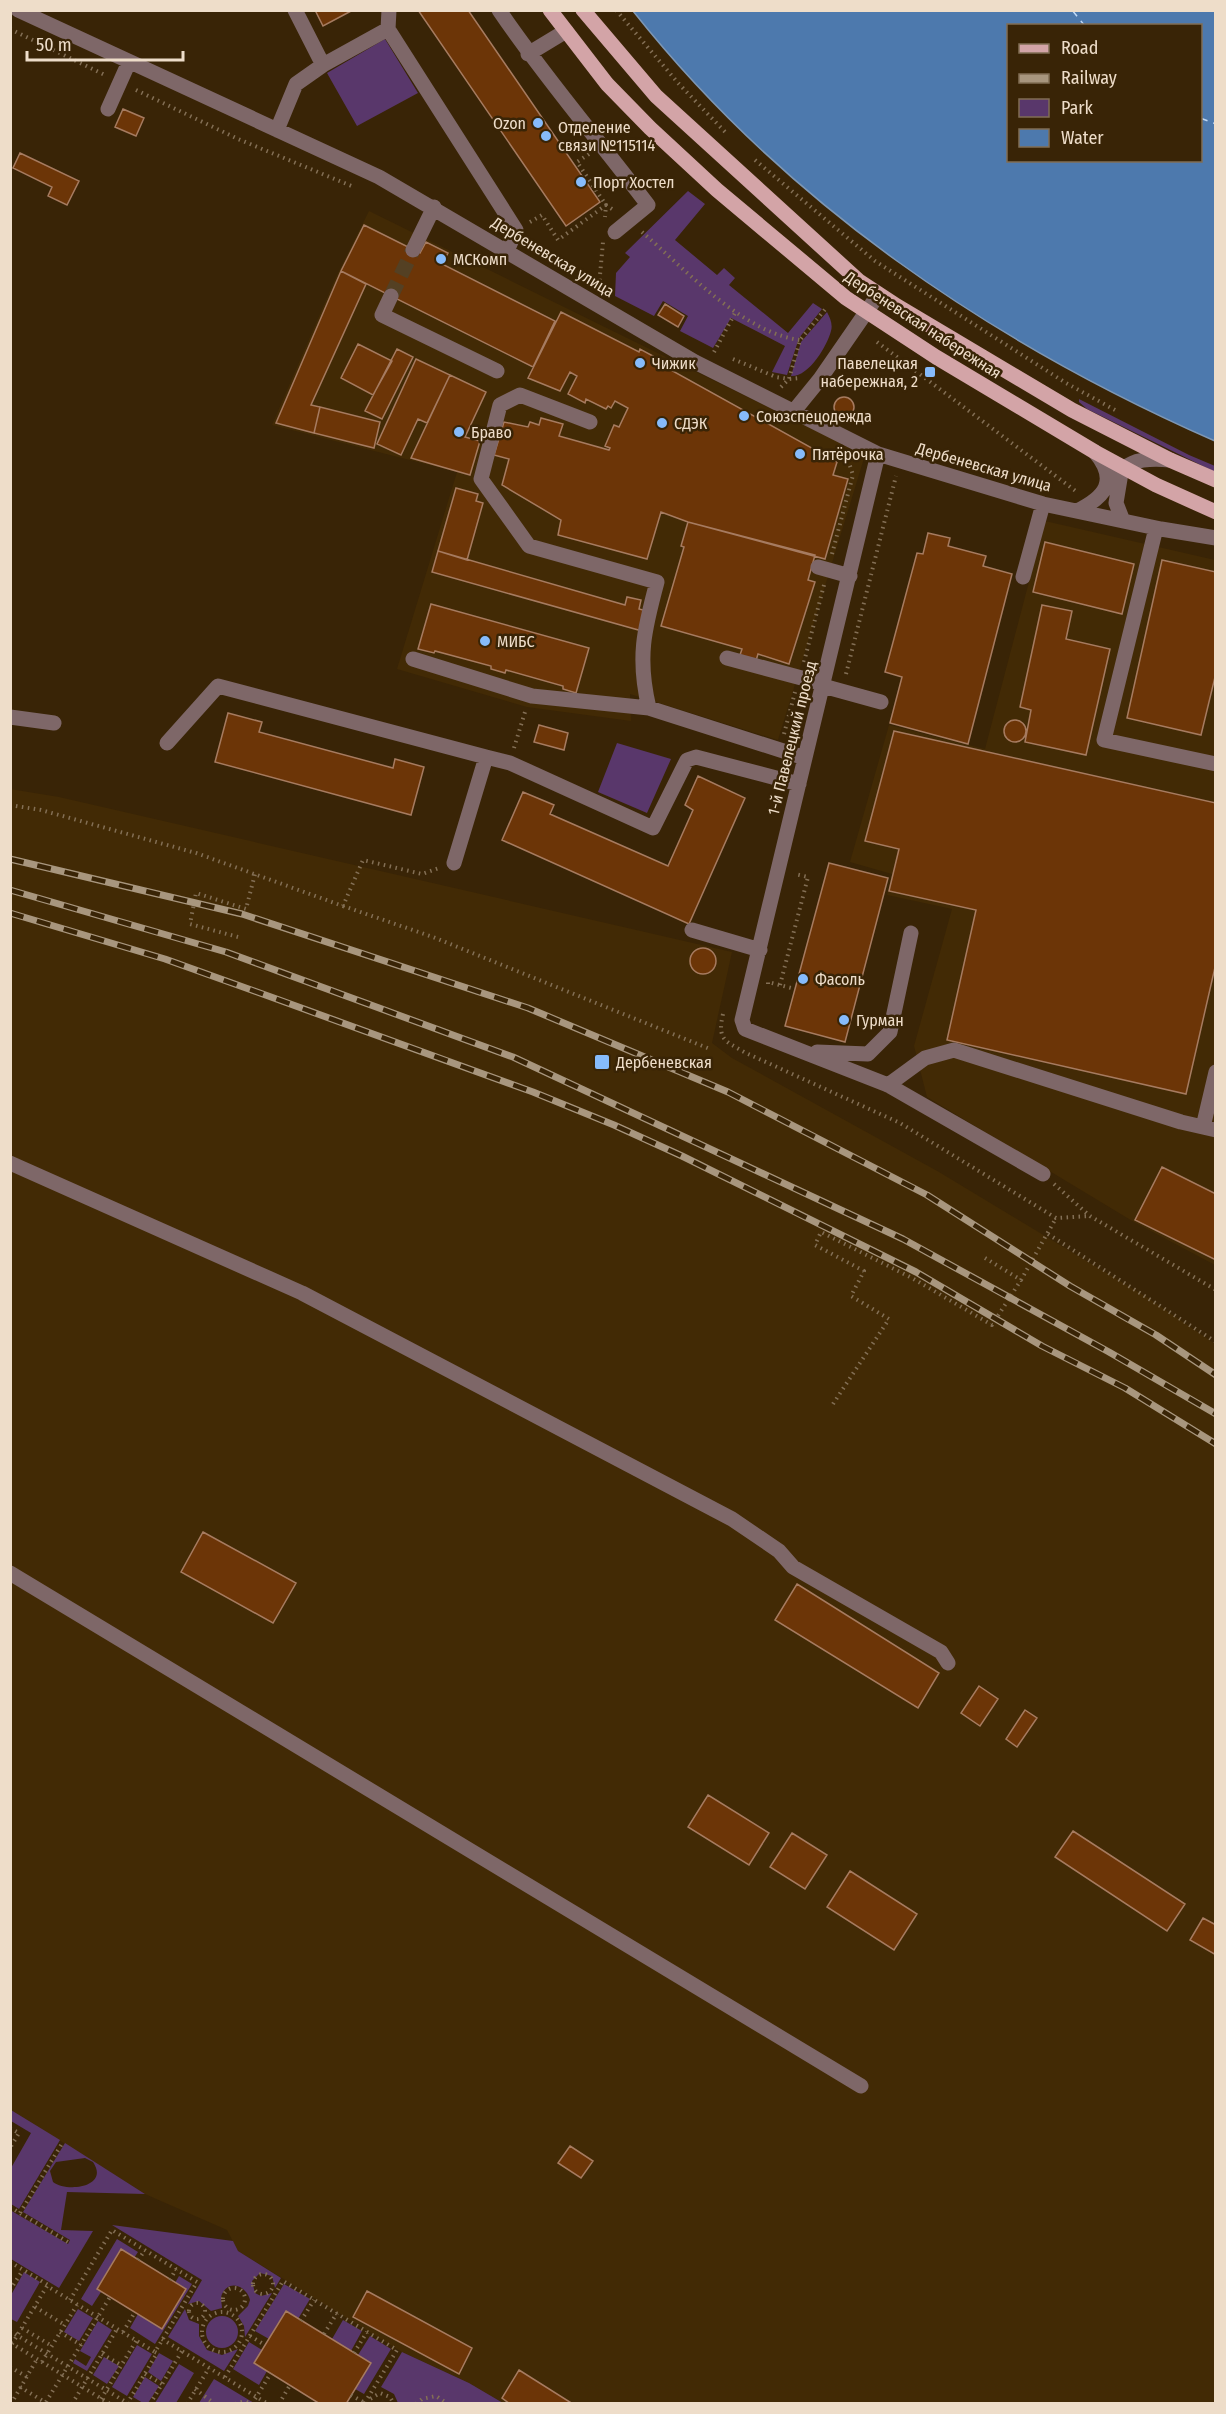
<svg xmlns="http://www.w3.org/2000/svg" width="1226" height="2414" viewBox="0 0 1226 2414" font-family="'Fira Sans Condensed',sans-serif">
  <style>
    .built { fill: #422a05 }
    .green { fill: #59376b; fill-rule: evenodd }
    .water { fill: #4d79ad; stroke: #7d97b5; stroke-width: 1.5; fill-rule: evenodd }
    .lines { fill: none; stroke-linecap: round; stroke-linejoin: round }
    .ferry { stroke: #c0d9f7; stroke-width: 1.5; stroke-dasharray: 8 6; stroke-linecap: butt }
    .building { fill: #6c3507; stroke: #a67b60; stroke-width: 1.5 }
    .minor-tunnel { stroke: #544023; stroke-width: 15; stroke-dasharray: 15 8; stroke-linecap: butt }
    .path { stroke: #836f55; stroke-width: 4; stroke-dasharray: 1.5 4.5; stroke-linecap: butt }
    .minor { stroke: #7e6768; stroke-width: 15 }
    .major { stroke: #d3a4a7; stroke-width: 15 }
    .rail-casing { stroke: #a8967e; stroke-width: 7 }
    .rail { stroke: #392406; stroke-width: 4.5; stroke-dasharray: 14; stroke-linecap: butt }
    .poi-dot { fill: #86bbfb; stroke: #392406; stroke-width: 2 }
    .labels { text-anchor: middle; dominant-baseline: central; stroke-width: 5; stroke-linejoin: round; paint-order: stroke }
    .poi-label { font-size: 16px; fill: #eeddc9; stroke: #392406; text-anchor: start }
    .street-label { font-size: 16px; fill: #eeddc9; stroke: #392406 }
  </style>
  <rect width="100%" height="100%" fill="#392406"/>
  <path class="built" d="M369 211 865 455 778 740 630 694 631 721 527 707 397 669 457 472 272 425 336 277Z
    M1045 521 1215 560V1265L1134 1222 927 1097 914 1046 952 909 887 895 892 874 850 862 889 725 985 749Z
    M10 789 59 797 732 952 712 1043 732 1058 939 1172 1148 1298 1215 1344V2403H503L469 2383 402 2352 238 2251 227 2230 145 2194 11 2110Z"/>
  <path class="green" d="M385 39 418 93 357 126 327 73Z
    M688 191 705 204 675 240 717 275 724 268 735 278 729 285 788 333 813 303 822 309 799 338 787 375 772 372 785 346 731 318 713 348 680 331 688 316 663 301 654 316 615 296 616 273 630 257 625 253Z
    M827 312C830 318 833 324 831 331 827 346 809 377 791 376L801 342Z
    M1079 399 1189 455 1215 466V472L1087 409 1079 402Z
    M617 743 671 759 647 813 598 792Z
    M11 2110 60 2140 19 2209 11 2204V2168L31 2133 11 2121Z
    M65 2143 145 2194 67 2192 61 2230 93 2231 59 2288 11 2259 10 2210 68 2244 70 2240 23 2212ZM85 2158 93 2162C110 2187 67 2193 53 2182L50 2171 56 2162Z
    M112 2225 233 2241 238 2251 281 2278 275 2288 272 2276 260 2273 252 2281 255 2293 261 2296 272 2293 245 2337 244 2326 238 2316 248 2306 250 2300C247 2287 230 2278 222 2294 220 2298 222 2304 222 2308L211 2311 199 2301 188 2304 202 2280Z
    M117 2239 138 2252 134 2258 120 2250 97 2289 101 2292 92 2306 81 2299Z
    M24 2272 40 2282 17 2322 11 2319V2295Z
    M179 2276 192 2284 155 2344 130 2328 138 2314 162 2328 186 2289 175 2283Z
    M284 2284 310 2299 298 2319 286 2311 269 2339 255 2331Z
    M78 2309 93 2318 79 2341 64 2332Z
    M185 2309 189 2320 199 2324V2336L207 2350 222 2355 238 2349 224 2371 168 2337Z
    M206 2332a16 16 0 1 1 32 0a16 16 0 1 1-32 0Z
    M343 2320 362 2331 351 2351 332 2339Z
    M98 2321 112 2330 87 2371 73 2363 75 2359 86 2366 91 2357 80 2351Z
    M370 2336 391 2349 364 2394 355 2389 371 2363 358 2355Z
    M249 2342 262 2350 254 2363 267 2371 259 2385 233 2369Z
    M137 2345 152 2354 127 2396 112 2387Z
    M402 2352 469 2383 503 2403H398L394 2394 381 2387Z
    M159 2353 173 2361 161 2381 148 2372Z
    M104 2357 119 2366 107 2384 93 2375Z
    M179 2364 194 2373 176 2403H155Z
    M145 2377 159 2386 148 2403H143L133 2397Z
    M214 2379 254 2403H199Z"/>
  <path class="water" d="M633 11H1215V441C992 343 785 203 633 11ZM1008 26H1200V160H1008Z"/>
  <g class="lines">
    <path class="ferry" d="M1072 10 1085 26
      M1200 118 1216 124"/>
  </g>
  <path class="building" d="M315 10H353L323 26Z
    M418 10H468L600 202 566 226Z
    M123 109 144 118 136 136 115 127Z
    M20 153 79 181 67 205 48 196 52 187 13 168Z
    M364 225 420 253 426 242 448 253 442 264 555 321 533 367 341 271Z
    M341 271 366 284 311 405 320 407 314 433 276 423Z
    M665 304 684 316 678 327 658 315Z
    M561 312 639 352 640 349 653 356 651 359 837 462 833 475 848 479 825 559 688 522 661 512 647 559 558 535 561 520 502 485 509 459 494 455 504 422 528 427 530 422 539 425 541 418 563 424 559 436 609 450 610 448 605 446 614 425 619 427 628 408 615 401 611 408 608 406 606 409 586 399 585 403 568 394 577 376 570 372 560 391 528 378Z
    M358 344 392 361 373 395 341 378Z
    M397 349 413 357 382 419 365 411Z
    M416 359 450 375 427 423 418 419 401 455 377 444Z
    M450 375 486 392 465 437 480 441 470 475 411 458Z
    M834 407a10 10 0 1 1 20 0a10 10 0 1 1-20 0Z
    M320 407 380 422 374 448 314 433Z
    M456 488 478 494 476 501 483 503 467 560 438 551Z
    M688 522 815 555 808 580 815 582 789 664 758 654 755 664 739 658 742 649 661 626 684 547 681 546Z
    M928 533 950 538 948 546 986 556 983 566 1012 574 968 744 890 723 902 677 885 672 917 553 923 554Z
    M1045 542 1134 564 1122 614 1033 592Z
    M438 551 625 605 627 597 641 600 639 609 647 611 642 631 432 572Z
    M1162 560 1216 572V673L1201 735 1127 718Z
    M431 604 589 648 576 693 563 689V686L506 670 505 673 491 669V666L435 651 434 653 418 649Z
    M1042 605 1072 611 1066 639 1110 649 1086 755 1025 742 1031 710 1020 707Z
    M228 713 262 722 259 732 393 768 395 759 424 767 411 815 215 762Z
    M1004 731a11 11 0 1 1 22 0a11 11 0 1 1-22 0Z
    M539 725 568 733 564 750 534 742Z
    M894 731 1216 803V963L1186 1094 947 1040 976 910 889 891 899 849 865 841Z
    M698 776 745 798 689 924 502 840 523 792 554 805 550 814 668 866 693 810 685 805Z
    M829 863 888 878 845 1042 785 1026Z
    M690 961a13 13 0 1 1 26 0a13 13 0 1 1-26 0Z
    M1162 1167 1216 1194V1260L1135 1220Z
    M203 1532 296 1583 273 1623 181 1572Z
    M797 1584 939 1673 918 1708 775 1620Z
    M979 1686 998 1699 980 1726 961 1713Z
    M1025 1710 1037 1718 1017 1747 1006 1739Z
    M708 1795 769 1833 749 1865 688 1827Z
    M1073 1831 1185 1904 1167 1931 1055 1857Z
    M792 1833 827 1855 805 1889 770 1867Z
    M850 1871 917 1914 894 1950 827 1907Z
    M1203 1918 1216 1925V1955L1190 1940Z
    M570 2146 593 2161 581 2178 558 2163Z
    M121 2249 186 2289 162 2329 97 2289Z
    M367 2291 472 2348 459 2374 353 2317Z
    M286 2311 371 2363 346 2404H320L254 2363Z
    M519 2370 573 2404H510L502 2398Z"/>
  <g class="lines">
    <path class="minor-tunnel" d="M391 296 413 250"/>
    <path class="path" d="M616 10 679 84 728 135
      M10 29 105 75
      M136 90 238 139 354 187
      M589 154 577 162 606 205 615 211
      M755 160 875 261 1066 383 1115 410
      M530 222 542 215 558 240 606 205 605 217
      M642 232C685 269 743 333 800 340
      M599 286 603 242
      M877 342 1077 492
      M714 352 735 313
      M733 359 776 377 789 379 800 340 827 307
      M781 387 789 379 800 378
      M832 554 853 475 848 460
      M804 662 824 585
      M846 674 896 476
      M784 734 795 692
      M514 748 525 712
      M10 805 41 810 196 853 343 906 363 860 422 874 439 868
      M343 906 433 937 710 1049
      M238 937 190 924 196 893 246 909 255 874
      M768 984V982L795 989
      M780 985 808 877 795 874
      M723 1014C717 1040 725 1041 746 1053L900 1123 1056 1218 1090 1216
      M1054 1184 1090 1216 1216 1290
      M1048 1234 1216 1342
      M985 1258 1021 1280 1056 1218
      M833 1404 889 1319 851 1296 864 1271 815 1245 821 1232 912 1278 992 1325 1021 1280
      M10 2128 19 2133 10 2148
      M10 2207 68 2242
      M20 2213 63 2142
      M138 2260 145 2250
      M10 2262 48 2285 47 2286
      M253 2284a10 10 0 1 1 20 0a10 10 0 1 1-20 0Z
      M170 2280 176 2269
      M223 2299a11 11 0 1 1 22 0a11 11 0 1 1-22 0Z
      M10 2290 23 2270
      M189 2311a8 8 0 1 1 16 0a8 8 0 1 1-16 0Z
      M35 2307 65 2325
      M202 2332a20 20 0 1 1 40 0a20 20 0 1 1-40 0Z
      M301 2321 314 2300
      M22 2328 52 2346
      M10 2331 129 2404
      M60 2332 81 2345
      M123 2332 135 2312
      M324 2334 337 2313
      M250 2336 265 2345
      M162 2339 268 2404
      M11 2343 110 2404
      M12 2344 47 2286 155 2352 197 2282 112 2230 70 2300
      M354 2353 367 2332
      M102 2354 121 2365
      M42 2362 77 2305
      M10 2367 27 2377
      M145 2374 162 2384
      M225 2377 283 2281 397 2350 364 2404
      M20 2387 48 2404
      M195 2389 215 2404
      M351 2395 365 2403
      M46 2402 110 2297
      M11 2404 37 2359
      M72 2404 117 2329
      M98 2404 136 2341
      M127 2404 157 2353 155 2352
      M150 2404 182 2351
      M187 2404 209 2368
      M235 2404 245 2401 250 2404
      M252 2404 271 2373
      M279 2404 290 2385
      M316 2404 317 2402
      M368 2404 370 2399 380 2393 390 2397 394 2404
      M416 2404 422 2399 436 2396 448 2404"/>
    <path class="minor" d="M18 10 379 177 695 362 878 454 1043 504 1161 529 1216 538
      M295 10 323 65
      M499 10C545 78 599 140 648 205L615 232
      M388 29 516 230 507 251
      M528 54 566 31
      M108 109 129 62
      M277 130 296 84 323 65 388 29 389 10
      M413 250 434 207
      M391 296 382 315 497 371
      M794 411 820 379 878 295
      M590 422 520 395 500 405 481 479 529 546 657 582C644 630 637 658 649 708L805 758
      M878 454 742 1020 745 1029 888 1085 1043 1174
      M1121 473 1116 503 1123 521
      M1105 489C1126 462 1135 457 1170 460
      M1077 511C1105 497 1119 481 1095 452
      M1156 528 1104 740 1216 764
      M818 567 850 576
      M1023 577 1043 504
      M727 658 824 684
      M413 659 532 696 649 708
      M823 686 881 702
      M10 717 54 723
      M167 743 218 686 486 757
      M454 863 486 757 510 763 653 828 687 760 696 757 799 784
      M692 930 760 950
      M817 1052 868 1054 890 1032 911 933
      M888 1085 925 1058 954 1050 1181 1122 1216 1130
      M1203 1127 1216 1072
      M10 1163 302 1293 732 1519 779 1551 793 1567 941 1652 948 1663
      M10 1573 861 2086"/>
    <path class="major" d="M550 10 607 84 650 128 717 190 846 298 936 357 1095 452 1156 485 1216 512
      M583 10 656 96 859 281 897 306 1072 410 1170 460 1216 480"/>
    <g class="rail-casing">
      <path id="rail" d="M10 859 242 914 528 1008 728 1092 927 1195 1070 1286 1156 1335 1216 1375
        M10 890 226 952 513 1057 903 1239 1109 1352 1216 1414
        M10 913 165 959 271 997 533 1092 614 1125 682 1156 916 1272 1042 1346 1125 1388 1216 1444"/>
    </g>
    <use href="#rail" class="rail"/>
  </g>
  <g class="poi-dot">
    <circle cx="538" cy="123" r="6"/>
    <circle cx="546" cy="136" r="6"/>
    <circle cx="581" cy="182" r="6"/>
    <circle cx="441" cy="259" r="6"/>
    <circle cx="640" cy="363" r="6"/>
    <rect x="924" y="366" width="12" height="12" rx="3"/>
    <circle cx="744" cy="416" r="6"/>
    <circle cx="662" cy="423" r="6"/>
    <circle cx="459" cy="432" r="6"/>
    <circle cx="800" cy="454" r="6"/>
    <circle cx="485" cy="641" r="6"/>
    <circle cx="803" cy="979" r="6"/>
    <circle cx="844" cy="1020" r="6"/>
    <rect x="594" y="1054" width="16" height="16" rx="3"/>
  </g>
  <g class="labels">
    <g class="poi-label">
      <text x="526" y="123" text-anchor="end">Ozon</text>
      <text x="558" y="127">Отделение<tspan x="558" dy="18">связи №115114</tspan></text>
      <text x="593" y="182">Порт Хостел</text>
      <text x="453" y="259">МСКомп</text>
      <text x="652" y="363">Чижик</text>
      <text x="918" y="363" text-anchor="end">Павелецкая<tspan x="918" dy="18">набережная, 2</tspan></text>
      <text x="756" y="416">Союзспецодежда</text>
      <text x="674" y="423">СДЭК</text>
      <text x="471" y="432">Браво</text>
      <text x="812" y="454">Пятёрочка</text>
      <text x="497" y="641">МИБС</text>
      <text x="815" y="979">Фасоль</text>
      <text x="856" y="1020">Гурман</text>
      <text x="616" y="1062">Дербеневская</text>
    </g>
    <g class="street-label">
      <text transform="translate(553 257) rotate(31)">Дербеневская улица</text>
      <text transform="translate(923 325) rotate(33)">Дербеневская набережная</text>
      <text transform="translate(984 467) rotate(16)">Дербеневская улица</text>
      <text transform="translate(792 738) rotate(-76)">1-й Павелецкий проезд</text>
    </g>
  </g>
  <rect width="1226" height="2414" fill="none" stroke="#eeddc9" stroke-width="24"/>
  <rect x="1007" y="24" width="195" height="138" fill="#392406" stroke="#816e54" stroke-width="1.5"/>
  <rect x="1019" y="44" width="30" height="9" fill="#d3a4a7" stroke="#816e54" stroke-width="1.5"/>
  <text x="1061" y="54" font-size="18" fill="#eeddc9">Road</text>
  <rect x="1019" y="74" width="30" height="9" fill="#a8967e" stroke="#816e54" stroke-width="1.5"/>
  <text x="1061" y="84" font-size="18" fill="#eeddc9">Railway</text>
  <rect x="1019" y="99" width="30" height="18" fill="#59376b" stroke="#816e54" stroke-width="1.5"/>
  <text x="1061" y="114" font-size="18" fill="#eeddc9">Park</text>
  <rect x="1019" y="129" width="30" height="18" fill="#4d79ad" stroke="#816e54" stroke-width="1.5"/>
  <text x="1061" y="144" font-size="18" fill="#eeddc9">Water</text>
  <path d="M27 51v9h156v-9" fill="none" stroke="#eeddc9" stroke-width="3"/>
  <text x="36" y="51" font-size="18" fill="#eeddc9" stroke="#392406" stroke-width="4.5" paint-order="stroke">50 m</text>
</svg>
